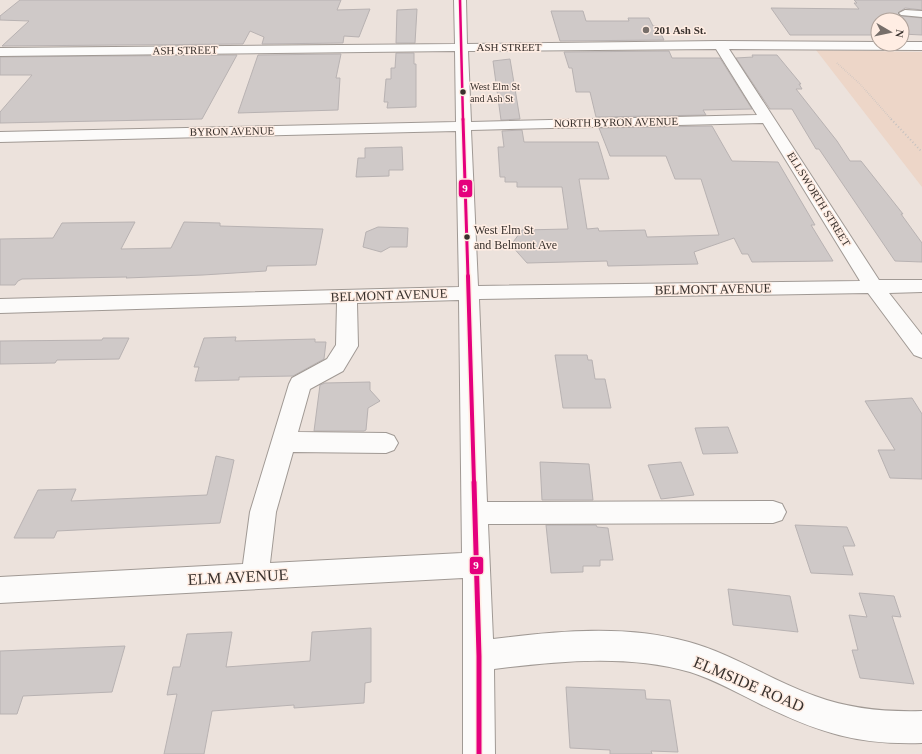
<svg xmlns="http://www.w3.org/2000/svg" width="922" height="754" viewBox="0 0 922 754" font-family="'Times New Roman',serif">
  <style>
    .green { fill: #edd6c8 }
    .building { fill: #cfc9c8; stroke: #b8b2b2 }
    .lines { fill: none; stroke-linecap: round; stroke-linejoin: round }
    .minor-casing { stroke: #a09994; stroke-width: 2 }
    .path-far1 { stroke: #c6c2c0; stroke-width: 1.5; stroke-dasharray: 0.5 1.5; stroke-linecap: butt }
    .path { stroke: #c6c2c0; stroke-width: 2; stroke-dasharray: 1 2.5; stroke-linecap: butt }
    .minor { fill: #fcfbfa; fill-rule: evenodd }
    .bus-1-far3-casing { stroke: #ffede3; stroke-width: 4 }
    .bus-1-far2-casing { stroke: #ffede3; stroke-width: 5.5 }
    .bus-1-far1-casing { stroke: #ffede3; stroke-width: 7 }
    .bus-1-casing { stroke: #ffede3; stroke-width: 8 }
    .bus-1-far3 { stroke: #e5007d; stroke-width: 2.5 }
    .bus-1-far2 { stroke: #e5007d; stroke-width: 3 }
    .bus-1-far1 { stroke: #e5007d; stroke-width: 4 }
    .bus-1 { stroke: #e5007d; stroke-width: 5 }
    .poi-dot { fill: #776f6a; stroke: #ffede3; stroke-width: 1.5 }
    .bus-dot { fill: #38312d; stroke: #ffede3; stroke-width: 1.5 }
    .labels { text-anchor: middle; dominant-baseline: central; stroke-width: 3; stroke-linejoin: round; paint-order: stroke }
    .far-bus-label { font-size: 10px; fill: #38312d; stroke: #ffede3; text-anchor: start }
    .far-poi-label { font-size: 11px; font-weight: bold; fill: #38312d; stroke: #ffede3; text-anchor: start }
    .far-street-label { font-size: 11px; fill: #38312d; stroke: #ffede3 }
    .bus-label { font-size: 12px; fill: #38312d; stroke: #ffede3; text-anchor: start }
    .street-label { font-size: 13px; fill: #38312d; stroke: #ffede3 }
    .near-street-label { font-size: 16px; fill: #38312d; stroke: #ffede3 }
    .line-badge { stroke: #ffede3; stroke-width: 1.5 }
    .badge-label { font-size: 11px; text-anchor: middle; font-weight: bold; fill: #fff }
  </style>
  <rect width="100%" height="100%" fill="#ece2dc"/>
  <path class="green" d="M816 50 922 52V187Z"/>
  <path class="building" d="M20 0H341L337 10 370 9 359 37 344 36 343 43 262 44 264 37 250 31 243 44 2 46 29 21 0 20V16Z
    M854 0H922V10L905 8 898 13 901 16 922 18V35L902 34V20H878V34H874L875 35H790L771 8 859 9 854 3H857Z
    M417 9 415 43H396L397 10Z
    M551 11H583L586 21H629L628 18H649L653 26H657L664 40 560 41Z
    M669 51 672 58H720L752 109 703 110 706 115 596 117 590 92H576L572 68H569L564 52Z
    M396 53H414V64H416V107L387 108 388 102H384L386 79H391V68H395Z
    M341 54 336 78H340L338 110 238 113 258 55Z
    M237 55 202 119 0 123V112L32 75H0V57Z
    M752 55H777L801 84H799L802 89H796L837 141 850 161H861L903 214H901L922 243V262L895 261 819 149H816L792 109H770L736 58 753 57Z
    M510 59 520 119 501 120 493 61Z
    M712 126 732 161 778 162 815 225H811L833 261 752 262 748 254H742L734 238 694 252 698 264 608 266 607 261 527 263 511 245 522 230 568 229 562 187H517V182H505V177H500L498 147H504L502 131 522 130 524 142H598L609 179H579L587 229 598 228 599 231 645 230 647 237 719 235 701 179H675L666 156H610L599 128Z
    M402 147 403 170H389V176L356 177 358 158H365V148Z
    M135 222 121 249 171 248 184 222 220 223V226L323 229 316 265 267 266 266 271 203 275 126 278 127 277 22 279 18 281 15 285H0V239L53 238 62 223Z
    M378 227 408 228 407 247H390L381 252 363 247 366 232Z
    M236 337 235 341 315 339V342H326L324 359 293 376 239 377V380L195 381 199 367H194L204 338Z
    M103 338H129L119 359 57 360 55 363 0 364V341L102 340Z
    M555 355H587L588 360H592L595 379H605L611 408H563Z
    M370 382V390L380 401 368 408 366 430 364 431H314L320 385 325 383Z
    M912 398 922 414V479L890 478 878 450H895L865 401Z
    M728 427 738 453 703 454 695 428Z
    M216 456 234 460 220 523 57 531 54 538H14L38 490 76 489 71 501 207 495Z
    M540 462 589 464 593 500H542Z
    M681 462 694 495 661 499 648 465Z
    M546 525H596L597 527 608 528 613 560H600V566H583V572L551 573Z
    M795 525 847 527 855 546H843L853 575 811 573Z
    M728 589 790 596 798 632 733 625Z
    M859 593 894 596 901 617 892 616 914 684 860 678 852 650H858L849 615 867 617Z
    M371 628V682L365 683 364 703 294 708V705L212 711 204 754H164L177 694 167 695 173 667H180L187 634 232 632 226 667 310 661 312 632Z
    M125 646 112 692 23 696 17 714H0V651Z
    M566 687 645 690 646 699 670 700 678 752 651 751 652 754H610V750L570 748Z"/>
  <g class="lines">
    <g class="minor-casing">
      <path id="minor" d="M454 0H466L467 44 720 41 878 42V44H902V42H922V50L729 49 879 280H922V292L889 293 922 335V358L914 355 868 293 479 299 487 502 773 501 782 504 786 512 782 520 773 523 488 524 493 639C557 631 626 624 689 642 733 654 772 681 815 696 850 709 885 712 922 711V743C857 745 820 733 762 705 738 693 715 680 690 672 628 654 558 661 494 669L495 754H463V578L0 603V577L243 564 250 512 289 384 292 378 327 359 336 345 337 303 0 313V299L459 287 456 131 0 142V132L456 122 455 51 0 56V48L455 44ZM716 49 757 115 471 122 468 51ZM763 123 860 281 478 286 471 130ZM459 300 462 553 270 563 276 512 293 452 386 453 394 450 398 443 394 436 386 433 298 432 310 389 343 371 358 346 357 303Z
        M905 10 922 11V17L901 15 899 13Z"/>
    </g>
    <path class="path-far1" d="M837 63 860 84 892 120"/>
    <path class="path" d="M891 119 922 152"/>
    <use href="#minor" class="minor"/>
    <g class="bus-1-far3-casing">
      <path id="bus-1-far3" d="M460 0 463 120"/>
    </g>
    <g class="bus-1-far2-casing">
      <path id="bus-1-far2" d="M463 119 468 277"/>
    </g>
    <g class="bus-1-far1-casing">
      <path id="bus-1-far1" d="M468 276 474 483"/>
    </g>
    <g class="bus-1-casing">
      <path id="bus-1" d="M474 482 479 656V754"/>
    </g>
    <use href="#bus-1-far3" class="bus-1-far3"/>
    <use href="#bus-1-far2" class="bus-1-far2"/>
    <use href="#bus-1-far1" class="bus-1-far1"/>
    <use href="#bus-1" class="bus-1"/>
  </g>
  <circle class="poi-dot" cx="646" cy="30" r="4"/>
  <g class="bus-dot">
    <circle cx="463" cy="92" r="3.5"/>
    <circle cx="467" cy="237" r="3.5"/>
  </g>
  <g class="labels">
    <g class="far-bus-label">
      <text x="470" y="86">West Elm St<tspan x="470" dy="12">and Ash St</tspan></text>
    </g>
    <g class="far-poi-label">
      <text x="654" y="30">201 Ash St.</text>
    </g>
    <g class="far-street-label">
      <text x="509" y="47">ASH STREET</text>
      <text transform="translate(185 50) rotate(-1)">ASH STREET</text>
      <text transform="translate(616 122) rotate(-1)">NORTH BYRON AVENUE</text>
      <text transform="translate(232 131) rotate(-1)">BYRON AVENUE</text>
      <text transform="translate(819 199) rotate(58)">ELLSWORTH STREET</text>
    </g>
    <g class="bus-label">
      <text x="474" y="230">West Elm St<tspan x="474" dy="15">and Belmont Ave</tspan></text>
    </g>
    <g class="street-label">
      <text transform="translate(713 289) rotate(-1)">BELMONT AVENUE</text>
      <text transform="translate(389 295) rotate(-2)">BELMONT AVENUE</text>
    </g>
    <g class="near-street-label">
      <text transform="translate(238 577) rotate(-3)">ELM AVENUE</text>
      <text transform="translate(749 684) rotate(23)">ELMSIDE ROAD</text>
    </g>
  </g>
  <g class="line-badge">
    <rect x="458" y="179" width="15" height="19" rx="4" fill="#e5007d"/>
    <rect x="469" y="556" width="15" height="19" rx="4" fill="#e5007d"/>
  </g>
  <g class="badge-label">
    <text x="465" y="192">9</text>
    <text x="476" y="569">9</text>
  </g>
  <g transform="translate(890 32) rotate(99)"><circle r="19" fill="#ffede3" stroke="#afa29a"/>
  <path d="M0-3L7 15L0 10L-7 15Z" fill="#776f6a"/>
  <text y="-6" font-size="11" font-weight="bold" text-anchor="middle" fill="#38312d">N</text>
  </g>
</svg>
